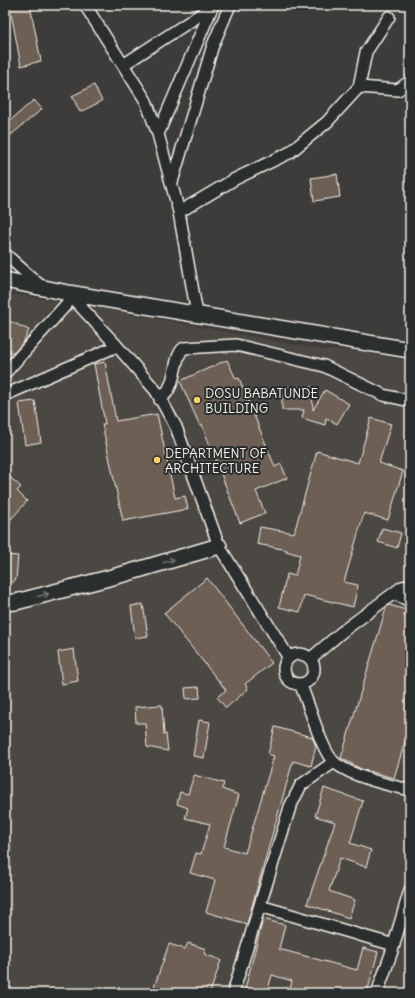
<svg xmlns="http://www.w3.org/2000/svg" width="415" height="998" viewBox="0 0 415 998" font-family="Delius,sans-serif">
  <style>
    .built { fill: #4c4642 }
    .building { fill: #6e5f55; stroke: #f4f1e8 }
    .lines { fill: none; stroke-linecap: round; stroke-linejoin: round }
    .street-casing { stroke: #f4f1e8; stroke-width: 14 }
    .secondary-casing { stroke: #f4f1e8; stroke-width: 18 }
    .street { stroke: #2a2d2e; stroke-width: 11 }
    .secondary { stroke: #2a2d2e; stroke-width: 15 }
    .oneway { stroke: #71726f }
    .poi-dot { fill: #ffd166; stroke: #2a2d2e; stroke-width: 1.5 }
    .labels { text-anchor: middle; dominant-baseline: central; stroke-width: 4; stroke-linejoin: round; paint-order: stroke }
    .poi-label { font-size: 13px; fill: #f4f1e8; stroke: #2a2d2e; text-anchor: start }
  </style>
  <rect width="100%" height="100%" fill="#3e3c3a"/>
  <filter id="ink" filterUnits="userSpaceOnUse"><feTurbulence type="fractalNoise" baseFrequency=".025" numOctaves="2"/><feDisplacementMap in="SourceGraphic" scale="8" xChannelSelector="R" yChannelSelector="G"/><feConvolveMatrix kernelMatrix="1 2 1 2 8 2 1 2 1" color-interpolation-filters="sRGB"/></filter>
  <g filter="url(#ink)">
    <path class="built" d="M5 293 104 309 325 350H349L410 361V993H5Z"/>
    <path class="building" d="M22 5H30L41 61 21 66 10 7Z
      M94 85 102 101 80 112 72 96Z
      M34 100 42 109 5 140V125Z
      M337 174 340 197 314 201 311 178Z
      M5 319 29 330 24 341 14 353 5 349Z
      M227 360 236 379 239 378 275 467 281 464 287 478 256 491 265 513 240 523 202 425 200 426 180 381Z
      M105 362 116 421 157 414 175 498 185 496 188 509 123 521 102 424H105L94 364Z
      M282 387H312L313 410 325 390 349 404 337 424 326 418 325 425 302 418 304 410H282Z
      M35 401 41 442 25 445 19 403Z
      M371 418 391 424 379 463 403 471 388 520 364 513 344 582 358 585 353 607 304 595 300 612 279 607 287 574 295 576 300 555 286 551 287 550 257 544 260 527 294 533 317 451 358 463Z
      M5 473 21 487 17 491 27 501 5 526Z
      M382 528 401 533 397 548 378 542Z
      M5 555 18 556 16 579 5 591Z
      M207 578 272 663 245 684 248 689 226 708 217 697 226 690 164 613Z
      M143 604 148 636 135 638 131 606Z
      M389 605 406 610 404 616 410 617V713L407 724 410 725 394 778 361 769 341 758 386 608Z
      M74 649 78 681 62 684 58 652Z
      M199 687 200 698 186 699 185 688Z
      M162 705 164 735 166 734 168 751 147 747 145 723H136L135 707Z
      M199 720 210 722 204 758 193 756Z
      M275 727 312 737 316 746 311 766 293 761 247 924 206 912 215 880 190 873 196 853 201 854 210 824 185 818 188 808 177 804 180 792 188 794 194 775 224 783 222 789 239 795 224 847 245 853 274 756 268 754Z
      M324 788 363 801 350 843 371 850 366 867 340 858 329 891 355 900 349 918 307 904 335 822 315 816Z
      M263 919 285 925 279 949 357 970 363 948 378 952 367 993H289L292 981 272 975 267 993H244Z
      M188 943 206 949 204 954 221 960 210 993H152L169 944 185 949Z"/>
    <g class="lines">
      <g class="street-casing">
        <path id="street" d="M85 5 146 101 158 134 179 212 197 314
          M123 65 212 7
          M359 87 398 90 410 81
          M158 134 213 5
          M172 182 213 45 230 5
          M179 212 235 179 289 153 327 122 359 87 366 52 389 17
          M5 254 43 288
          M68 293 117 346 156 391 176 427 219 546 289 658
          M5 373 72 298
          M5 395 117 346
          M160 400C179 384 172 357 184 348L236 345 324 366 383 395 410 401
          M394 593 410 601
          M284 669a15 15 0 1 1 30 0a15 15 0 1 1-30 0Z
          M310 659 343 631 394 593 402 587 410 585
          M300 684C309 702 321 752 335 763 353 777 388 785 410 790
          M260 906 394 945
          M233 993 290 807 301 785 334 762
          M377 993 391 954 410 890"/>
      </g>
      <g class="secondary-casing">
        <path id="secondary" d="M5 280 68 293 410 350
          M5 603 16 602 124 574 219 546"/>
      </g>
      <use href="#street" class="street"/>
      <use href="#secondary" class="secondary"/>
    </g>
    <defs><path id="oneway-shaft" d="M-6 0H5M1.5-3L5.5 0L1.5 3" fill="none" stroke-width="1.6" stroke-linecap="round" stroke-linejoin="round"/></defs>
    <g class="oneway">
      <use href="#oneway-shaft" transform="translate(169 561) rotate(-17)"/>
      <use href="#oneway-shaft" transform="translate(43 595) rotate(-15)"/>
    </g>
  </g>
  <g class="poi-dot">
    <circle cx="197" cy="400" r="4"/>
    <circle cx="157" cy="460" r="4"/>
  </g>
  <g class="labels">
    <g class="poi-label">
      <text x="205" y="393">DOSU BABATUNDE<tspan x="205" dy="15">BUILDING</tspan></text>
      <text x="165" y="453">DEPARTMENT OF<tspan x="165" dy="15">ARCHITECTURE</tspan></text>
    </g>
  </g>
  <rect width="415" height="998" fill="none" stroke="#2a2d2e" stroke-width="20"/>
  <rect x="10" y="10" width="395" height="978" fill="none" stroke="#f4f1e8" stroke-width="1.5" filter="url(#ink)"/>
</svg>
